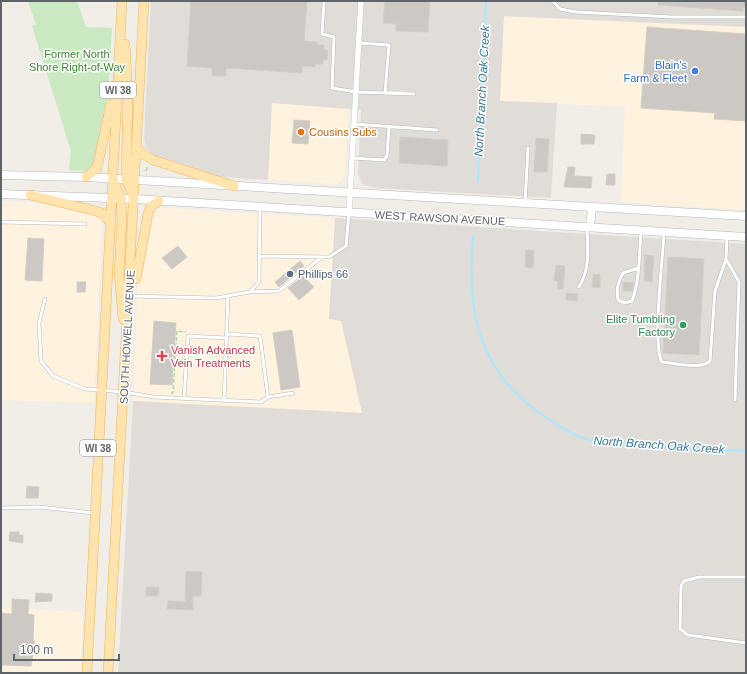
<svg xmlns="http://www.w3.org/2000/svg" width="747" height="674" viewBox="0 0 747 674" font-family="Helvetica,sans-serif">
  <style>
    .commercial { fill: #fff2de }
    .industrial { fill: #e0ddd9 }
    .green { fill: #cae9c3 }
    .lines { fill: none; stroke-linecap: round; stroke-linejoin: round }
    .stream { stroke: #a9e8ff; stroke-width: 2 }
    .building { fill: #ccc8c3; stroke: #d6cec5 }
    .service-casing { stroke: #b4b9bc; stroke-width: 4 }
    .minor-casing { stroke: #b4b9bc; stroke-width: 6 }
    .secondary-casing { stroke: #b3b8bc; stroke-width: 9 }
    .primary-casing { stroke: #f7b15a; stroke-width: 10 }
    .path { stroke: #a6dcab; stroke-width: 1.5; stroke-dasharray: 4 2; stroke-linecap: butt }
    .service { stroke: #fff; stroke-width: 3 }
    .minor { stroke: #fff; stroke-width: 5.5 }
    .secondary { stroke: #fff; stroke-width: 8 }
    .primary { stroke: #ffe4ae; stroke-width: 9 }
    .shop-dot { fill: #3f7fe0; stroke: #fff; stroke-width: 1.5 }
    .food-dot { fill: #e8710a; stroke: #fff; stroke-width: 1.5 }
    .service-dot { fill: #5c6f8a; stroke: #fff; stroke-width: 1.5 }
    .leisure-dot { fill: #2e9e5b; stroke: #fff; stroke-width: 1.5 }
    .health-dot { fill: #e0444e; stroke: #fff; stroke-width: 1.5 }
    .labels { text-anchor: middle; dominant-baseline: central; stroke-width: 3; stroke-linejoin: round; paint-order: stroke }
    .shield { fill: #fff; stroke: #8e9295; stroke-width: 1 }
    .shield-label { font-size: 10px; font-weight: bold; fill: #5e6468 }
    .park-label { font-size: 11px; fill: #3b8431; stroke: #fff }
    .shop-label { font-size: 11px; fill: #366cbe; stroke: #fff; text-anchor: end }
    .food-label { font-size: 11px; fill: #c56008; stroke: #fff; text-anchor: start }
    .street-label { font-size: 11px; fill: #5e6468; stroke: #fff }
    .service-label { font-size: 11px; fill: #4e5e75; stroke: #fff; text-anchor: start }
    .leisure-label { font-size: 11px; fill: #27864d; stroke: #fff; text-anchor: end }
    .health-label { font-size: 11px; fill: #be3a42; stroke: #fff; text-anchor: start }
    .water-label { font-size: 12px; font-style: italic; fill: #38799b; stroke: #fff }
  </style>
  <rect width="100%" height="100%" fill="#f1ede7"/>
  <path class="commercial" d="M503 16 746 27V210L621 202 625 107 500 101Z
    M272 103 348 109 345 175 338 184 268 180Z
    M1 201 40 203 96 214 102 220 94 403 1 400Z
    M164 208 335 218 329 319 341 320 363 413 133 401 138 276 152 212 155 209Z
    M1 608 83 612 81 673H1Z"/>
  <path class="industrial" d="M151 1H746V27L504 16 500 101 557 103 551 198 377 188 363 185 358 174 361 110 272 103 268 180 222 177 151 154 145 146 144 136Z
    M335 218 746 244V673H118L133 401 362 413 341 321 329 319Z"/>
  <path class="green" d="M28 1H77L86 27 112 28 107 108 96 163 88 171 69 170 71 151 32 26 36 25Z"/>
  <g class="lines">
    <path class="stream" d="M478 181 486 1
      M473 237C467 307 476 367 537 411 553 423 570 434 589 440 601 444 616 443 628 444 668 447 707 449 746 451"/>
  </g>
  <path class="building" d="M191 1H307L304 41 317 42V45H324V50H328L327 60H323V64H315V67L302 66V73L226 68V76H212V68L187 66Z
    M385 1H430L428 32 396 31V24L383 23Z
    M658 1H746V8H743V11L658 5Z
    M647 27 746 34V121L714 119 715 113 641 108Z
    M294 120 310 121 308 144 292 143Z
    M581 134 595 135 594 144H581Z
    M400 137 448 140 447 166 399 163Z
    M536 138 549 139 547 172H534Z
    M568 167H575L574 176 592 177 591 188 564 187Z
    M607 174H615V185H606Z
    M28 238 44 239 42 281 25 280Z
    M178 246 187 257 172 269 162 258Z
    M526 250H534L533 268 525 267Z
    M645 255 654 256 652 282 644 281Z
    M668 257 704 259 699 355 663 353Z
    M300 261 304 266 279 287 275 282Z
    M556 265 565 266 563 289H557L558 281H554Z
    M593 274 600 275V288L592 287Z
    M303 276 314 287 299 300 288 288Z
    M77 282H86L85 292H77Z
    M623 282 634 283 632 291H623Z
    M566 293 578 294 577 301 566 300Z
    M154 321 176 323 172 385 150 384Z
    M292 330 300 387 281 390 273 333Z
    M27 486 39 487 38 498H26Z
    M10 532H19V535H23V543L9 541Z
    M186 571 202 572 201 596H193V610L167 609 168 601 185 602Z
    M146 587H159L158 596H146Z
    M36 593 52 594V601L35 602Z
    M12 599 29 600 28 614 34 615 33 641H35L31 666 1 665V613L12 614Z"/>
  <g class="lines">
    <g class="service-casing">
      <path id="service" d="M324 1 322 34 334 37 332 88 356 92 414 94
        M553 1 560 9 576 12 672 17H746
        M359 43 389 45 385 93
        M354 124 437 130
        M352 158 384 160 387 156 389 127
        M525 203 528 148
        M1 222 85 224
        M664 233C663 257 652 346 662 362 674 363 702 370 710 361L715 291 726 259 727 237
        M259 256 329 257 346 246 349 212
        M726 259 739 282 735 400
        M638 268 623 273C618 282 616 289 618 300L625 303 632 301C640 280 639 254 641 232
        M579 287C590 269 588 250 587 229
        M250 292 279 291 322 257
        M129 296 216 298 250 292 259 282 260 207
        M45 299 39 323 41 361 53 376 85 389 124 392 153 397 261 402 268 397 260 336 227 334
        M268 397 293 393
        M184 398 188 336 227 338
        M224 401 228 296
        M1 508 40 507 93 513
        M746 577H699L684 581 681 586 680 629 688 635 746 643"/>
    </g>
    <g class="minor-casing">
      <path id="minor" d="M349 212 361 1"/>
    </g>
    <g class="secondary-casing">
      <path id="secondary" d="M1 175 86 177 746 216
        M1 194 134 199 746 237
        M590 227 592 207"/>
    </g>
    <g class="primary-casing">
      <path id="primary" d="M125 44 128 95 126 180 134 198
        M137 147 144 155 153 160 234 186
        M86 177 97 168 111 104
        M113 180 121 198 122 219 119 273 123 319
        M30 195 96 211 104 214 110 223
        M136 279 148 214 151 206 159 201
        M87 673 122 1
        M108 673 144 1"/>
    </g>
    <path class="path" d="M146 171 148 165
      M171 393H173L177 331 186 332"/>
    <use href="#service" class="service"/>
    <use href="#minor" class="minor"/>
    <use href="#secondary" class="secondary"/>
    <use href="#primary" class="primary"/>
  </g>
  <circle class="shop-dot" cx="695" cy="71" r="4"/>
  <circle class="food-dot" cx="301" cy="132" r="4"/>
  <circle class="service-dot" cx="290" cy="274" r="4"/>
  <circle class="leisure-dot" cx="683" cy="325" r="4"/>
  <path class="health-dot" d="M160 350h4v4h4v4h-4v4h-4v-4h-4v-4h4z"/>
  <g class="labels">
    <g class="shield">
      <rect x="100" y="82" width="36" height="16" rx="3"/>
      <rect x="80" y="440" width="36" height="16" rx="3"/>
    </g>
    <g class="shield-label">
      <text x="118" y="90">WI 38</text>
      <text x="98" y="448">WI 38</text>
    </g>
    <g class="park-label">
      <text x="77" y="54">Former North<tspan x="77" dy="13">Shore Right-of-Way</tspan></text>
    </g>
    <g class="shop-label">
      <text x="687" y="65">Blain's<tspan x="687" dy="13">Farm &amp; Fleet</tspan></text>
    </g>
    <g class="food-label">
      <text x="309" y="132">Cousins Subs</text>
    </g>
    <g class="street-label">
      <text transform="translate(440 218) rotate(3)">WEST RAWSON AVENUE</text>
      <text transform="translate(127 337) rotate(-87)">SOUTH HOWELL AVENUE</text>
    </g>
    <g class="service-label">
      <text x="298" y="274">Phillips 66</text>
    </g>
    <g class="leisure-label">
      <text x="675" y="319">Elite Tumbling<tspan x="675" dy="13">Factory</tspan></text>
    </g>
    <g class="health-label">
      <text x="171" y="350">Vanish Advanced<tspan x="171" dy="13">Vein Treatments</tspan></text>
    </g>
    <g class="water-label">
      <text transform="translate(482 91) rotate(-87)">North Branch Oak Creek</text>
      <text transform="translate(659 445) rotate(4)">North Branch Oak Creek</text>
    </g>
  </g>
  <rect width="747" height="674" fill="none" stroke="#5e6468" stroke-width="4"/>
  <path d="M14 654v6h105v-6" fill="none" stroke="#5e6468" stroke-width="2"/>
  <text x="20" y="654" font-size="12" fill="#5e6468" stroke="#ffffff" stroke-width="3" paint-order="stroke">100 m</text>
</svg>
